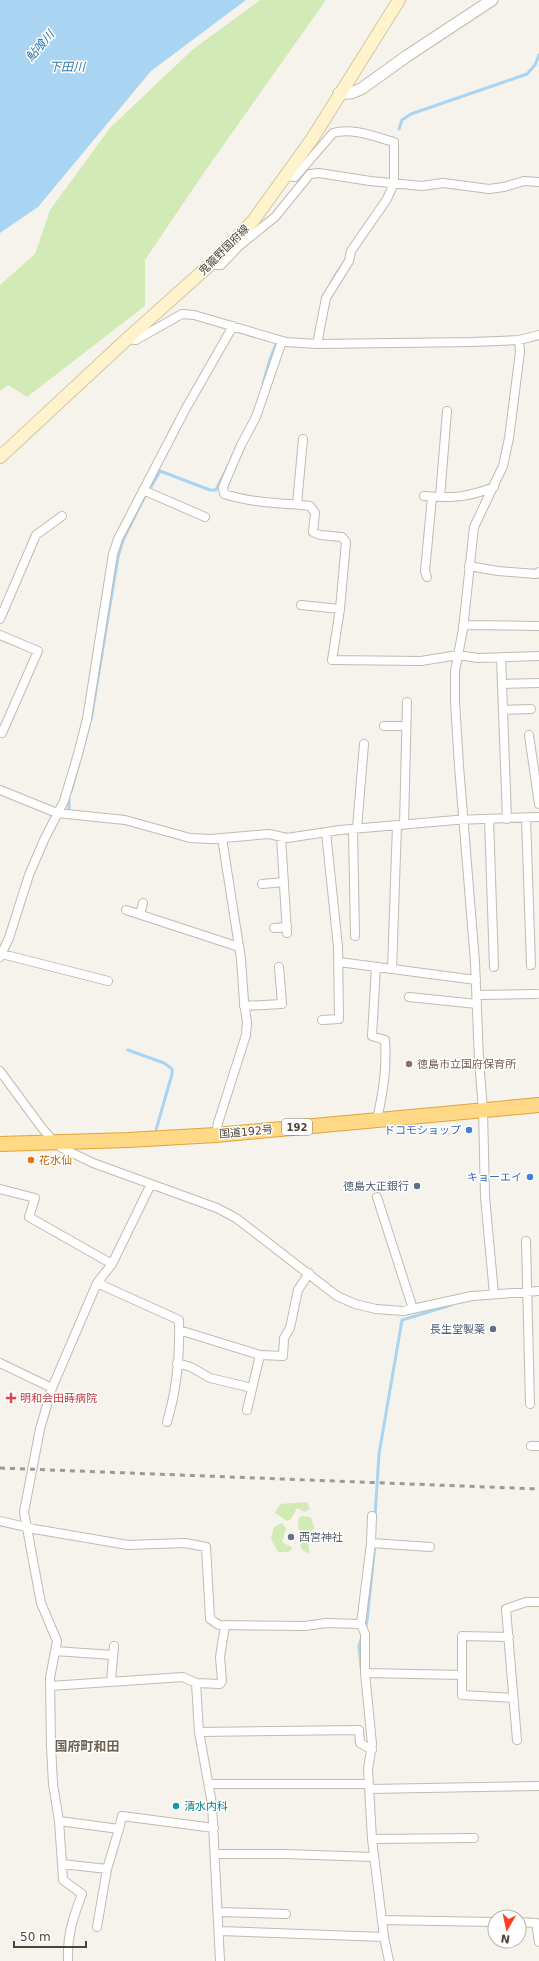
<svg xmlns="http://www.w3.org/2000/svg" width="539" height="1961" viewBox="0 0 539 1961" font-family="'DejaVu Sans','Noto Sans JP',sans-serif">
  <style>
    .green { fill: #d2eab5 }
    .water { fill: #a9d4f2 }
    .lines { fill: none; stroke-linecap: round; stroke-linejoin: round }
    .stream { stroke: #a9d4f2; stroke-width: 3 }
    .minor-casing { stroke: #c2bbae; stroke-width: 10 }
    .tertiary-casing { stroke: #c2bbae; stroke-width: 13 }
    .secondary-casing { stroke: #d6c79b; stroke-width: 14 }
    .trunk-casing { stroke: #e0a43c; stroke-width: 16 }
    .minor { stroke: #fff; stroke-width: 8 }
    .tertiary { stroke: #fff; stroke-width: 11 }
    .secondary { stroke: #fff3cd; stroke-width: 12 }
    .trunk { stroke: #ffd985; stroke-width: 14 }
    .rail { stroke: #9a9a9a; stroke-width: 3; stroke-dasharray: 5 5; stroke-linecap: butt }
    .education-dot { fill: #8d6e63; stroke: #fff; stroke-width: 1.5 }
    .shop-dot { fill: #3f7fe0; stroke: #fff; stroke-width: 1.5 }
    .food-dot { fill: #e8710a; stroke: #fff; stroke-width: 1.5 }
    .service-dot { fill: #5c6f8a; stroke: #fff; stroke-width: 1.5 }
    .health-dot { fill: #e0444e; stroke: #fff; stroke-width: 1.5 }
    .worship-dot { fill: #6b7280; stroke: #fff; stroke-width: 1.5 }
    .culture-dot { fill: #0f9aa8; stroke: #fff; stroke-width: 1.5 }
    .labels { text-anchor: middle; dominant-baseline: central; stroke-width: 3; stroke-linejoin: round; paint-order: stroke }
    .shield { fill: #fff; stroke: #817c74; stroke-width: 1 }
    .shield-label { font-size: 10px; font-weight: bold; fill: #4b4439 }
    .street-label { font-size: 11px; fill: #4b4439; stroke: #fff }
    .education-label { font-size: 11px; fill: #785e54; stroke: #fff; text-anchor: start }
    .shop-label { font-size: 11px; fill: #366cbe; stroke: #fff; text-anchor: end }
    .food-label { font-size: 11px; fill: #c56008; stroke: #fff; text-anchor: start }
    .service-label { font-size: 11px; fill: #4e5e75; stroke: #fff; text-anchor: end }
    .health-label { font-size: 11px; fill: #be3a42; stroke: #fff; text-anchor: start }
    .worship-label { font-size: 11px; fill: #5b616d; stroke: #fff; text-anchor: start }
    .culture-label { font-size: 11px; fill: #0d838f; stroke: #fff; text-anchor: start }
    .water-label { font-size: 12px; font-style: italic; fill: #2e7ab2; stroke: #fff }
    .quarter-label { font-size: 13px; font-weight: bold; fill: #6e6250; stroke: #fff }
  </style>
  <rect width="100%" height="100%" fill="#f6f3ec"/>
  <path class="green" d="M260 0H326L203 174 145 260V306L27 397 8 385 0 391V285L35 254 50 210 110 128 192 50Z
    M307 1502 310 1509 305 1512 297 1508 291 1519 287 1521 275 1513 280 1504Z
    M301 1516 311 1517 314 1528 307 1537 310 1554 301 1549 298 1520Z
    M282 1523 286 1528 282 1542 293 1548 288 1552H278L271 1539 274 1527Z"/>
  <path class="water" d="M0 0H246L151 71 38 207 0 233Z"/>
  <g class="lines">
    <path class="stream" d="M399 129 402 120 411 114 527 74 535 65 539 55
      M331 283 338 271
      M263 384 270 359 276 344
      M151 487 160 471 210 490H216L228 466
      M91 720 118 557 123 540 144 498
      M71 792 89 726
      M69 799V811
      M128 1050 164 1063 172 1069V1074L156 1130
      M375 1517 379 1454 402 1320 451 1305
      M365 1628 367 1621 375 1544
      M361 1667 359 1646 363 1633"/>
    <g class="minor-casing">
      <path id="minor" d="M287 176 295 177 333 133C351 127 376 137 394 142V183L387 199 351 251 349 261 326 298 317 344
        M210 265H221L239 246 275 217 310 174 319 173 370 181 422 186 443 183 489 189 504 187 524 181 539 182
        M127 339 136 340 182 314 194 315 286 342 317 344 473 342 519 340 539 335
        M282 341 256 417 241 445 223 487 224 494C252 503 282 503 310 506L315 513 313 532 320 535 342 537 346 542 340 609 332 660 421 661 458 655 478 658 539 656
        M143 490 205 517
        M424 496C453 498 466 498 494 487
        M440 497 447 411
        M297 504 303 439
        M469 566 498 571 536 574 539 572
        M427 577 425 571 432 497
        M301 605 340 609
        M0 619 36 535 62 516
        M463 625 539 626
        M0 635 38 651 2 733 0 732
        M501 657 507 819
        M502 684 539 683
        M503 710 531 709
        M384 726H406
        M529 735 539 804
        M0 790 57 813 125 820 190 838 211 839 269 834 287 838 340 830 456 820 539 817
        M526 818 531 965
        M489 819 494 967
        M404 825 407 702
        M357 828 364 744
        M353 829 355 936
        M281 837 287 933
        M262 884 284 882
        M126 910 239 947
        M140 914 143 903
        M274 928 287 927
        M2 954 108 981
        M0 957 9 938 29 875 44 840 64 801 78 754 87 719 113 554 118 539 185 410 233 326
        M339 962 476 980
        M376 967 372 1036 385 1040C387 1070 383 1091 377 1120
        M392 969 397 825
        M477 995 537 994
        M409 997 477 1004
        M244 1006 282 1004 279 967
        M322 1020 339 1019 338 947 326 832
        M0 1071 42 1128 55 1143 62 1148 93 1163 217 1208 236 1218 337 1296 355 1304 376 1309 403 1311 472 1296 539 1291
        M216 1135 218 1123 246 1035 247 1022 244 1002 241 959 222 838
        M0 1189 35 1198 29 1217 112 1264
        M377 1197 413 1309
        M526 1241 530 1404
        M97 1283 179 1320C180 1354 177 1389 167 1422
        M494 1294 485 1197 483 1110 479 1060 475 962 459 766 455 702V671L463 629 474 527 503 466 509 438 520 352 519 340
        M179 1330 260 1355 283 1356 284 1338 290 1328 298 1290 309 1273
        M0 1363 52 1388
        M177 1363 191 1367 210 1378 252 1388
        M247 1410 260 1355
        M531 1446H539
        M0 1521 34 1529 128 1545 185 1543 206 1547 210 1619 219 1625 305 1626 326 1623 361 1624
        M371 1543 372 1516
        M509 1637 462 1636V1695L513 1698
        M55 1651 112 1655
        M365 1673 462 1675
        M111 1681 114 1646
        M50 1686 183 1677 196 1683
        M199 1732 196 1683 220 1684 222 1681 220 1657 225 1625
        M517 1740 506 1609 526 1602H539
        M209 1784H369
        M369 1789 539 1786
        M59 1821 53 1784 51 1746 50 1678 57 1641 41 1603 24 1512 40 1429 52 1388 97 1283 112 1264 151 1184
        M119 1829 107 1869 62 1864 59 1821 119 1829 122 1816 214 1828
        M372 1839 474 1838
        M215 1854H285L373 1857
        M62 1864 63 1880 82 1894C73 1918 67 1935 68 1961
        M218 1912 286 1914
        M382 1920 495 1922
        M519 1922 536 1923 539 1942
        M97 1927 107 1869
        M219 1931 384 1937 389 1961
        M384 1937 372 1839 368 1769 372 1744 365 1673V1634L361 1624 371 1543 430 1547
        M220 1961 212 1804 199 1732 359 1730 360 1743 372 1750"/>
    </g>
    <g class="tertiary-casing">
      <path id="tertiary" d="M339 93H351L361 89 407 56 492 0"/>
    </g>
    <g class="secondary-casing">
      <path id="secondary" d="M0 457 127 339 213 262 253 221 312 139 399 0"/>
    </g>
    <g class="trunk-casing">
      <path id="trunk" d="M0 1144 128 1140 216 1135 539 1105"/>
    </g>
    <use href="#minor" class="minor"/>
    <use href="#tertiary" class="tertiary"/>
    <use href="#secondary" class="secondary"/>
    <use href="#trunk" class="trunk"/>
    <path class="rail" d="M0 1468 539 1489"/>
  </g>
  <circle class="education-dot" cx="409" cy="1064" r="4"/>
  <g class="shop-dot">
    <circle cx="469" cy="1130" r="4"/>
    <circle cx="530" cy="1177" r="4"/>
  </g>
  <circle class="food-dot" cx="31" cy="1160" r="4"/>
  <g class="service-dot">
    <circle cx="417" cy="1186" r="4"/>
    <circle cx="493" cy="1329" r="4"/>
  </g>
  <path class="health-dot" d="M9 1392h4v4h4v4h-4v4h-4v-4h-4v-4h4z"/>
  <circle class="worship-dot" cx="291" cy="1537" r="4"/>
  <circle class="culture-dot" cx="176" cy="1806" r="4"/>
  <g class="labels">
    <rect class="shield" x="282" y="1119" width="30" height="16" rx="3"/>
    <g class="shield-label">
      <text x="297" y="1127">192</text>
    </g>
    <g class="street-label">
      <text transform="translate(224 250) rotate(-45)">鬼籠野国府線</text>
      <text transform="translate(246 1132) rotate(-5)">国道192号</text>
    </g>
    <g class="education-label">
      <text x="417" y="1064">徳島市立国府保育所</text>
    </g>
    <g class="shop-label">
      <text x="461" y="1130">ドコモショップ</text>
      <text x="522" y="1177">キョーエイ</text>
    </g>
    <g class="food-label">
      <text x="39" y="1160">花水仙</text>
    </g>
    <g class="service-label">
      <text x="409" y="1186">徳島大正銀行</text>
      <text x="485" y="1329">長生堂製薬</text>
    </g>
    <g class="health-label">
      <text x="20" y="1398">明和会田蒔病院</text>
    </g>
    <g class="worship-label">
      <text x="299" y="1537">西宮神社</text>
    </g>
    <g class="culture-label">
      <text x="184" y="1806">清水内科</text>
    </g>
    <g class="water-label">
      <text transform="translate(40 46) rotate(-49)">鮎喰川</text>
      <text x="67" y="67">下田川</text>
    </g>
    <g class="quarter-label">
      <text x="87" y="1746">国府町和田</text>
    </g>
  </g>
  <g transform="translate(507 1929) rotate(189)"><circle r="19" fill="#ffffff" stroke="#b7b4b0"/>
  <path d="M0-3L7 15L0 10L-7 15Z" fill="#fc3f1d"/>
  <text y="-6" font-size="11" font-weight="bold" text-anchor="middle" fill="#4b4439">N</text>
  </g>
  <path d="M14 1941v6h72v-6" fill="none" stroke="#4b4439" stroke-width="2"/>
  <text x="20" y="1941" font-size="12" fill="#4b4439" stroke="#ffffff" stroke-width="3" paint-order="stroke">50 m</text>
</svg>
